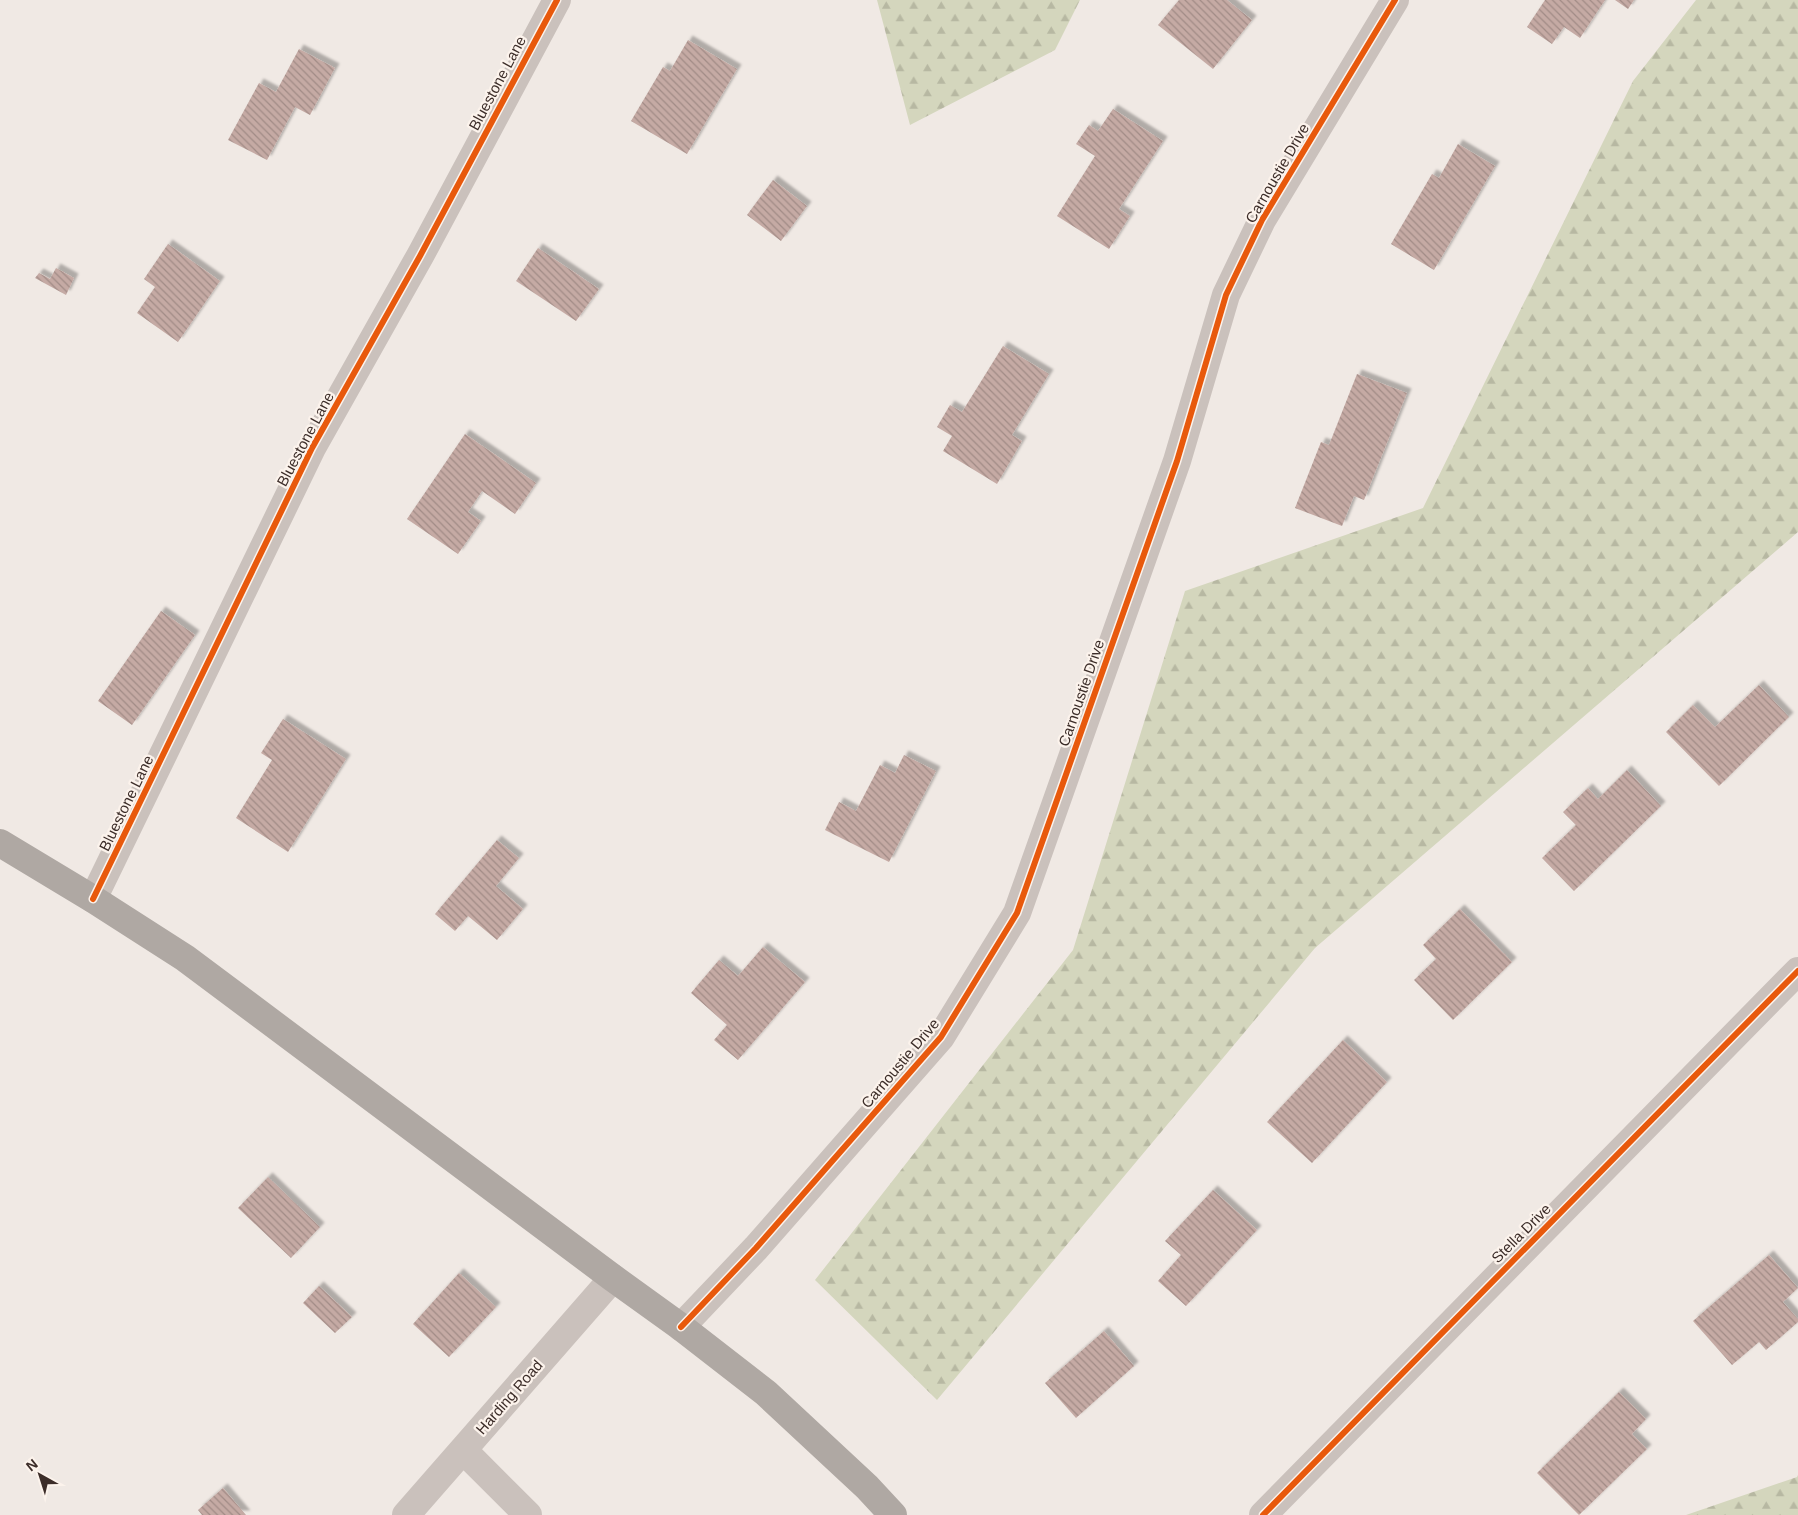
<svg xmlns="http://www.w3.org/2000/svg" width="1798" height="1515" viewBox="0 0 1798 1515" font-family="Helvetica,sans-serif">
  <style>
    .forest { fill: url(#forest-firs) }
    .building { fill: url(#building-back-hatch); filter: url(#shadow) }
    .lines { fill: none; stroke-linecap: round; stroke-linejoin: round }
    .minor { stroke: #cac1bc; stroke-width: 28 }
    .highway { stroke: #afa8a3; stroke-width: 28 }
    .cycleway-casing { stroke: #fcf3ec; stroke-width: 9 }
    .cycleway { stroke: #e8590c; stroke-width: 6 }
    .labels { text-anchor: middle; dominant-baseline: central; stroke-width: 4.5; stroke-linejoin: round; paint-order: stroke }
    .street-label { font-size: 15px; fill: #3c2d29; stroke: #fcf3ec }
  </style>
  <defs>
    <pattern id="forest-firs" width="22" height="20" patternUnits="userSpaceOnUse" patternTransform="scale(1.25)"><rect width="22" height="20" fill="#d4d6bd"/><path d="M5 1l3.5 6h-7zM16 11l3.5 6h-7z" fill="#b7b8a2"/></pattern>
    <pattern id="building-back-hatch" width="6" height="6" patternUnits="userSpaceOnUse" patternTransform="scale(1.25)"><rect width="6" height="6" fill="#c5aaa4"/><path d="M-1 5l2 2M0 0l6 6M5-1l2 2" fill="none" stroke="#a18b86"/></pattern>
    <filter id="shadow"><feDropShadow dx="4.5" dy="-4.5" stdDeviation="1" flood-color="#0004"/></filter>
  </defs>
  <rect width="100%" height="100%" fill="#f0e9e4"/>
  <path class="forest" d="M877 0H1080L1055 50 910 125Z
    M1696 0H1798V532L1315 948 937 1400 815 1280 1073 950 1185 591 1423 508 1633 81Z
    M1798 1475V1515H1686L1797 1477Z"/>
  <path class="building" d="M1179 0H1227L1252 20 1213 69 1158 25Z
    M1545 0H1605L1580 38 1564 27 1552 44 1527 27Z
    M1615 0H1634L1628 9Z
    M688 40 737 69 687 154 631 121 663 67 670 71Z
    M299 49 335 68 310 115 295 107 267 160 228 140 259 83 276 92Z
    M1113 109 1163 141 1119 209 1130 216 1109 249 1057 216 1095 156 1076 144 1089 125 1098 131Z
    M1458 144 1495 166 1434 270 1391 244 1432 174 1439 178Z
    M773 180 807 206 781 241 747 215Z
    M168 244 220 281 178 342 137 313 155 287 144 279Z
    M538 248 599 289 576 321 516 281Z
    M56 268 74 278 66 295 35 278 39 273 50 279Z
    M1003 346 1049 374 1012 435 1022 441 997 484 943 451 952 436 937 427 950 405 962 412Z
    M1357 374 1407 393 1364 500 1354 496 1342 526 1295 508 1321 442 1329 445Z
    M465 434 536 483 515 514 482 491 468 512 481 521 458 554 407 519Z
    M161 611 195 635 132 725 98 701Z
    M1759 685 1789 717 1719 786 1666 732 1693 705 1715 727Z
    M283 719 346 759 288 852 236 818 272 760 261 753Z
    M904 755 936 771 889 862 825 830 839 802 856 811 880 765 895 773Z
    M1627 770 1661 806 1574 891 1542 858 1576 825 1563 812 1588 788 1598 799Z
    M497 840 519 858 496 886 523 909 497 940 468 916 455 931 435 914Z
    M1460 909 1512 962 1453 1020 1414 980 1436 959 1423 945Z
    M763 947 805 982 738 1060 714 1040 727 1025 691 993 719 960 738 976Z
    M1343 1040 1387 1082 1312 1163 1267 1122Z
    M268 1177 320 1227 291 1258 238 1208Z
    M1213 1190 1257 1230 1186 1306 1158 1281 1181 1255 1165 1241Z
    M1769 1255 1798 1288 1783 1302 1798 1319V1322L1766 1350 1759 1342 1732 1365 1693 1321Z
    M459 1273 496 1307 449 1357 413 1324Z
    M319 1286 352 1317 335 1333 303 1303Z
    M1104 1331 1134 1366 1076 1418 1045 1383Z
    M1619 1392 1646 1419 1632 1434 1647 1449 1579 1515 1537 1473Z
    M223 1488 246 1515H202L198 1510Z"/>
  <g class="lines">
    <path class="minor" d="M93 899 312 448 420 256 557 0
      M681 1327 756 1248 941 1037 1017 913 1177 461 1226 295 1262 220 1395 0
      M463 1450 528 1515
      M406 1515 613 1278
      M1263 1515 1798 971"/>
    <path class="highway" d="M0 843 93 899 185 958 613 1278 681 1327 766 1393 867 1487 893 1515"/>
    <g class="cycleway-casing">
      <path id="cycleway" d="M93 899 312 448 420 256 557 0
        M681 1327 756 1248 941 1037 1017 913 1177 461 1226 295 1262 220 1395 0
        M1263 1515 1798 971"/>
    </g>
    <use href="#cycleway" class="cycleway"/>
  </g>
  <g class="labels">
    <g class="street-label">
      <text transform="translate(497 83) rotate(-62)">Bluestone Lane</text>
      <text transform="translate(1277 173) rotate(-60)">Carnoustie Drive</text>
      <text transform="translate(305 439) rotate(-62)">Bluestone Lane</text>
      <text transform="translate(1081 693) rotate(-71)">Carnoustie Drive</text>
      <text transform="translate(126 803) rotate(-64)">Bluestone Lane</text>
      <text transform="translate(900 1063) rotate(-50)">Carnoustie Drive</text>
      <text transform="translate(1521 1233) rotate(-45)">Stella Drive</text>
      <text transform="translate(509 1397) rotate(-49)">Harding Road</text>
    </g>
  </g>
  <g transform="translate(40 1475) rotate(321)" stroke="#fcf3ec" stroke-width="4" paint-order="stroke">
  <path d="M0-4L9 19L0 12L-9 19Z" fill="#3c2d29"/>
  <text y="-8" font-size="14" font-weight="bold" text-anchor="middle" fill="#3c2d29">N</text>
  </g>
</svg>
